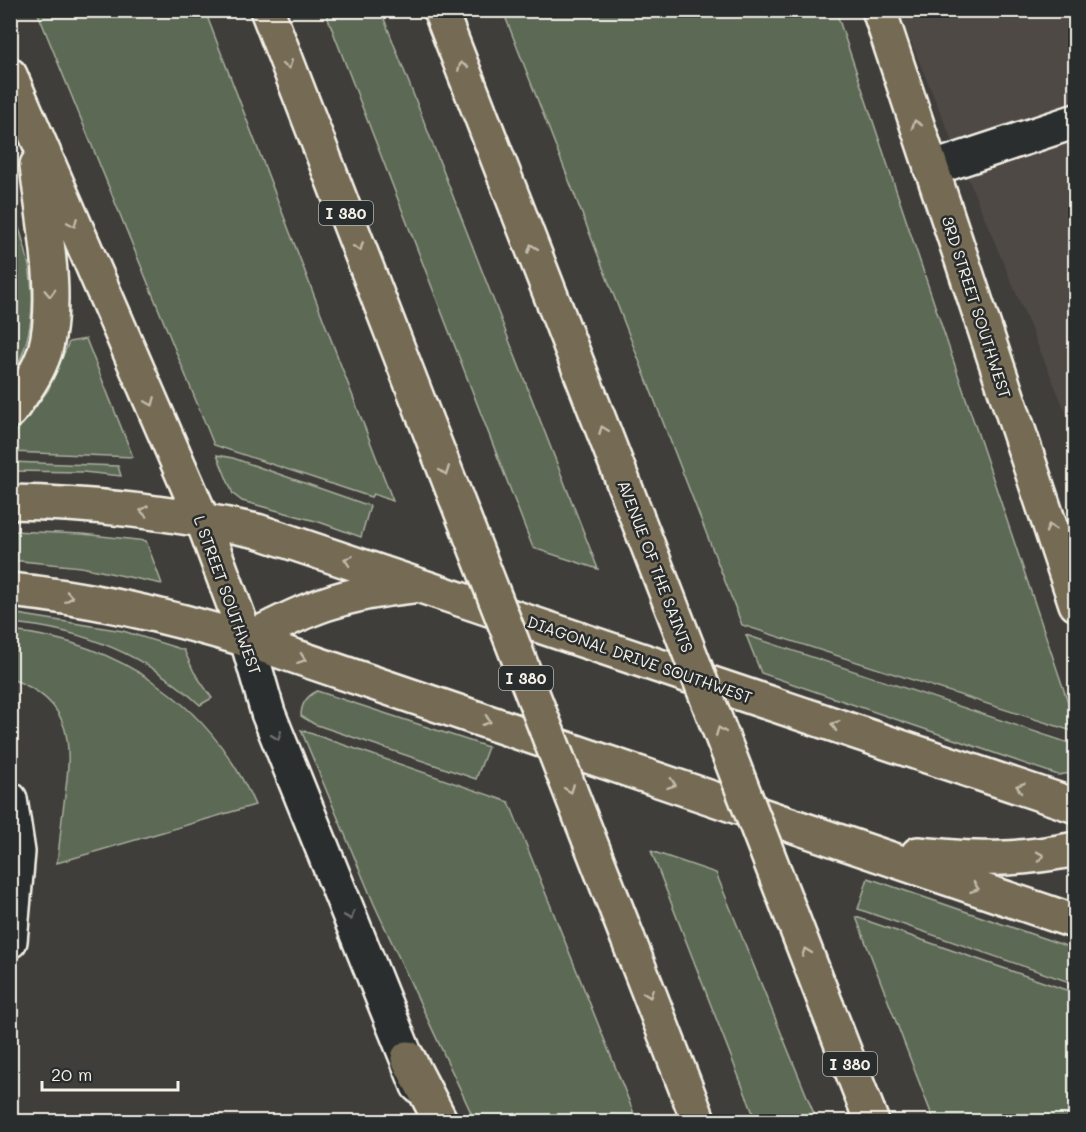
<svg xmlns="http://www.w3.org/2000/svg" width="1086" height="1132" viewBox="0 0 1086 1132" font-family="Mali,sans-serif">
  <style>
    .built { fill: #4f4944 }
    .green { fill: #5c6b54; stroke: #a8ae9e; stroke-width: 1.5 }
    .lines { fill: none; stroke-linecap: round; stroke-linejoin: round }
    .minor-casing { stroke: #f4f1e8; stroke-width: 38 }
    .major-casing { stroke: #f4f1e8; stroke-width: 38 }
    .highway-casing { stroke: #f4f1e8; stroke-width: 38 }
    .minor { stroke: #2a2d2e; stroke-width: 33 }
    .major { stroke: #746b52; stroke-width: 33 }
    .highway { stroke: #746b52; stroke-width: 33 }
    .highway-bridge-casing { stroke: #f4f1e8; stroke-width: 38; stroke-linecap: butt }
    .highway-bridge { stroke: #746b52; stroke-width: 33 }
    .oneway { stroke: #c1bbac }
    .oneway2 { stroke: #71726f }
    .labels { text-anchor: middle; dominant-baseline: central; stroke-width: 5; stroke-linejoin: round; paint-order: stroke }
    .shield { fill: #2a2d2e; stroke: #b7b6b0; stroke-width: 1.5 }
    .shield-label { font-size: 15px; font-weight: bold; fill: #f4f1e8 }
    .street-label { font-size: 16px; fill: #f4f1e8; stroke: #2a2d2e }
  </style>
  <rect width="100%" height="100%" fill="#403e3b"/>
  <filter id="ink" filterUnits="userSpaceOnUse"><feTurbulence type="fractalNoise" baseFrequency=".0167" numOctaves="2"/><feDisplacementMap in="SourceGraphic" scale="12" xChannelSelector="R" yChannelSelector="G"/><feConvolveMatrix kernelMatrix="1 2 1 2 8 2 1 2 1" color-interpolation-filters="sRGB"/></filter>
  <g filter="url(#ink)">
    <path class="built" d="M898 11H1075V434Z"/>
    <path class="green" d="M37 11H205L393 501 373 494 371 497 214 445Z
      M325 11H381L598 569 533 548Z
      M503 11H836L1075 723V732L742 625Z
      M11 206C34 264 44 321 11 378V331L17 296V274L11 237Z
      M86 339 133 457 11 452V439L48 390 69 342Z
      M217 455 233 458 370 506 361 537 319 522 242 501 233 494Z
      M11 462 118 466 121 476 83 472 11 471Z
      M11 531 83 534 146 541 162 584 81 567 11 560Z
      M11 613 123 631 184 650 194 672 212 698 200 705C146 655 83 629 11 623Z
      M11 631C119 642 211 704 255 805L57 863C60 843 61 823 64 803 72 746 75 701 11 679Z
      M746 635 1075 745V769L1071 773 1058 775 761 673Z
      M317 691 488 747 476 779 314 724 301 716C301 705 307 696 317 691Z
      M301 730 509 802 637 1121H475L374 904Z
      M651 851 716 873 817 1121H756Z
      M868 878 1075 949V984L858 909Z
      M856 917 1075 993V1121H934Z"/>
    <g class="lines">
      <g class="minor-casing">
        <path id="minor" d="M931 169 1076 121
          M247 640 268 713 418 1086
          M10 799 18 852 10 941"/>
      </g>
      <g class="major-casing">
        <path id="major" d="M879 10 1076 604
          M10 75 202 519 247 640
          M10 411C24 392 38 373 45 351 60 295 43 222 37 165
          M10 502C94 503 175 513 257 531L1076 806
          M10 590C92 598 169 616 247 640L1076 922
          M247 640C306 608 344 593 412 586
          M918 854C978 860 1015 861 1076 849"/>
      </g>
      <g class="highway-casing">
        <path id="highway" d="M267 10 424 416
          M440 10 624 484
          M628 939 699 1122
          M827 1007 872 1122
          M408 1058 441 1122"/>
      </g>
      <use href="#minor" class="minor"/>
      <use href="#major" class="major"/>
      <use href="#highway" class="highway"/>
      <g class="highway-bridge-casing">
        <path id="highway-bridge" d="M424 416 628 939
          M624 484 827 1007"/>
      </g>
      <use href="#highway-bridge" class="highway-bridge"/>
    </g>
    <defs><path id="oneway-chevron" d="M-2-3.5L2.5 0L-2 3.5" fill="none" stroke-width="1.6" stroke-linecap="round" stroke-linejoin="round" transform="scale(1.5)"/></defs>
    <g class="oneway">
      <use href="#oneway-chevron" transform="translate(288 65) rotate(69)"/>
      <use href="#oneway-chevron" transform="translate(462 66) rotate(-111)"/>
      <use href="#oneway-chevron" transform="translate(916 124) rotate(-108)"/>
      <use href="#oneway-chevron" transform="translate(73 223) rotate(67)"/>
      <use href="#oneway-chevron" transform="translate(359 247) rotate(69)"/>
      <use href="#oneway-chevron" transform="translate(532 248) rotate(-111)"/>
      <use href="#oneway-chevron" transform="translate(50 293) rotate(88)"/>
      <use href="#oneway-chevron" transform="translate(151 402) rotate(67)"/>
      <use href="#oneway-chevron" transform="translate(603 430) rotate(-111)"/>
      <use href="#oneway-chevron" transform="translate(445 471) rotate(69)"/>
      <use href="#oneway-chevron" transform="translate(144 511) rotate(-172)"/>
      <use href="#oneway-chevron" transform="translate(1050 528) rotate(-108)"/>
      <use href="#oneway-chevron" transform="translate(348 560) rotate(-161)"/>
      <use href="#oneway-chevron" transform="translate(69 597) rotate(9)"/>
      <use href="#oneway-chevron" transform="translate(302 659) rotate(19)"/>
      <use href="#oneway-chevron" transform="translate(487 721) rotate(19)"/>
      <use href="#oneway-chevron" transform="translate(835 725) rotate(-161)"/>
      <use href="#oneway-chevron" transform="translate(720 731) rotate(-111)"/>
      <use href="#oneway-chevron" transform="translate(672 784) rotate(19)"/>
      <use href="#oneway-chevron" transform="translate(1020 787) rotate(-161)"/>
      <use href="#oneway-chevron" transform="translate(570 789) rotate(69)"/>
      <use href="#oneway-chevron" transform="translate(1040 856) rotate(-9)"/>
      <use href="#oneway-chevron" transform="translate(975 888) rotate(19)"/>
      <use href="#oneway-chevron" transform="translate(806 952) rotate(-111)"/>
      <use href="#oneway-chevron" transform="translate(649 994) rotate(69)"/>
    </g>
    <g class="oneway2">
      <use href="#oneway-chevron" transform="translate(277 736) rotate(69)"/>
      <use href="#oneway-chevron" transform="translate(350 916) rotate(68)"/>
    </g>
  </g>
  <g class="labels">
    <g class="shield">
      <rect x="319" y="201" width="54" height="24" rx="4.5"/>
      <rect x="499" y="666" width="54" height="24" rx="4.5"/>
      <rect x="823" y="1052" width="54" height="24" rx="4.5"/>
    </g>
    <g class="shield-label">
      <text x="346" y="213">I 380</text>
      <text x="526" y="678">I 380</text>
      <text x="850" y="1064">I 380</text>
    </g>
    <g class="street-label">
      <text transform="translate(977 307) rotate(72)">3RD STREET SOUTHWEST</text>
      <text transform="translate(656 566) rotate(69)">AVENUE OF THE SAINTS</text>
      <text transform="translate(228 595) rotate(70)">L STREET SOUTHWEST</text>
      <text transform="translate(640 659) rotate(19)">DIAGONAL DRIVE SOUTHWEST</text>
    </g>
  </g>
  <rect width="1086" height="1132" fill="none" stroke="#2a2d2e" stroke-width="36"/>
  <rect x="18" y="18" width="1050" height="1096" fill="none" stroke="#f4f1e8" stroke-width="2" filter="url(#ink)"/>
  <path d="M42 1081v9h136v-9" fill="none" stroke="#f4f1e8" stroke-width="3"/>
  <text x="51" y="1081" font-size="18" fill="#f4f1e8" stroke="#2a2d2e" stroke-width="4.5" paint-order="stroke">20 m</text>
</svg>
